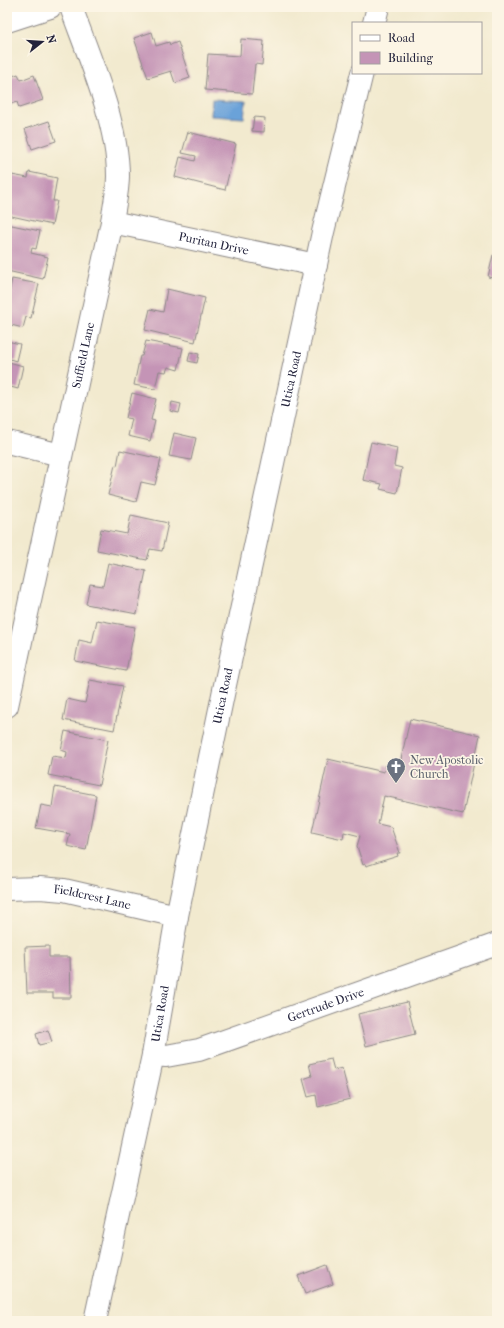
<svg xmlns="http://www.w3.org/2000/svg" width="504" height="1328" viewBox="0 0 504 1328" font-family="'IM FELL French Canon',serif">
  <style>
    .water { fill: #6ba2d9; stroke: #46628a }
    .building { fill: #c494b6 }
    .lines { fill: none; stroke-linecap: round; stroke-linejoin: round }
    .street-casing { stroke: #8a8685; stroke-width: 24 }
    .secondary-casing { stroke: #8a8685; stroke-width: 24 }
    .street { stroke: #fff; stroke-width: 22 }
    .secondary { stroke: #fff; stroke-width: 22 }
    .labels { text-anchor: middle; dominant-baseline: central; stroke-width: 3.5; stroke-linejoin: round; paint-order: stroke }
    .street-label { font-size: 12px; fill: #22223b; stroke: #fcf5e5 }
    .worship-label { font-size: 12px; fill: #5b616d; stroke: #fcf5e5; text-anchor: start }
  </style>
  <rect width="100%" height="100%" fill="#fcf5e5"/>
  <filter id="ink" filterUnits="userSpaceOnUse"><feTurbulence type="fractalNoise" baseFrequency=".025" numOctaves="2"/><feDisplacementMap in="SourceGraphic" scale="8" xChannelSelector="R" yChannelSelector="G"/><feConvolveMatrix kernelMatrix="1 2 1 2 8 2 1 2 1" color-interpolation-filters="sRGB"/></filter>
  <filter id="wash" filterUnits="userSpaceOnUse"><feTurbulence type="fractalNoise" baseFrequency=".012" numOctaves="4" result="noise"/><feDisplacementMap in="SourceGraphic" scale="16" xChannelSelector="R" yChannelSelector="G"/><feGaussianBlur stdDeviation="0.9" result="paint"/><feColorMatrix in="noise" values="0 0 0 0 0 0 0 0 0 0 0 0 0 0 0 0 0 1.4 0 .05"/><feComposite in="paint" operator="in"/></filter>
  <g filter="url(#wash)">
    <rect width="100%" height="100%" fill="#f2eacf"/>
    <path class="water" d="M212 99 246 101 244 118 211 116Z"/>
    <g id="blocks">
      <path class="building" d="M152 32 156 46 169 42 170 45 178 42 190 78 175 83 171 71 148 78 134 38Z
        M241 39 264 41 262 65 255 64 252 94 205 90 208 54 240 56Z
        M18 74 21 80 34 75 43 100 19 108 17 102 7 105V78Z
        M254 117 265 118 264 132 252 131Z
        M49 121 56 141 32 149 25 129Z
        M188 132 236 144 225 190 175 177 180 157 195 161 196 156 182 153Z
        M29 172 57 178 53 201H57L52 225 7 215V198L12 175 28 178Z
        M7 224 40 231 36 249 32 248 31 253 48 257 43 279 7 271Z
        M493 255 497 256V279L488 277Z
        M12 279 39 284 31 318 26 317 23 328 7 324V302Z
        M167 289 205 298 195 342 145 330 150 309 163 312Z
        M7 341 20 344 16 361 10 359 9 362 23 366 18 389 7 386Z
        M146 341 183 348 178 370 168 367 166 372 159 371 155 389 134 385 140 356H142Z
        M190 352 199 354 197 363 188 361Z
        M132 393 156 399 151 420 155 421 150 441 128 436 132 419 126 418Z
        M172 402 181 404 179 413 170 411Z
        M174 433 196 438 191 460 169 456Z
        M371 442 397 448 394 466 402 468 397 493 380 489 382 484 363 480Z
        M120 450 161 459 155 485 141 482 136 502 108 495 115 465 117 466Z
        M131 515 168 523 162 551 150 549 147 560 97 550 101 529 127 534Z
        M108 563 146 571 137 614 86 604 90 584 103 586Z
        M97 620 135 627 126 671 75 661 79 640 92 643Z
        M90 680 123 686 114 730 63 720 67 699 85 703Z
        M410 719 480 735 463 814 384 796 378 824 391 827 400 853H397L398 856 366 866 365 864 363 865 357 846 360 836 344 832 343 839 312 832 328 759 384 772 385 765 399 768Z
        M65 731 108 740 99 785 48 775 52 756 66 758 67 752 61 750Z
        M55 787 96 795 86 850 67 846 70 834 36 828 41 805 52 807Z
        M49 946V957H70L71 998H53V993H27L25 947Z
        M407 1002 415 1034 366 1046 358 1014Z
        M48 1030 52 1042 39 1045 36 1034Z
        M331 1059 334 1070 342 1068 350 1099 318 1107 316 1095 308 1097 303 1079 312 1076 309 1064Z
        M327 1265 333 1284 305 1294 298 1276Z"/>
    </g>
  </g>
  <g filter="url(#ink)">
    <use href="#blocks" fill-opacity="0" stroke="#8a8685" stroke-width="1"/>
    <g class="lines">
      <g class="street-casing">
        <g id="street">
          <path d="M7 21 50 7"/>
          <path id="s1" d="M112 222 316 265"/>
          <path d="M7 442 61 455"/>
          <path id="s2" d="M7 706 112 222C114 207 118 191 118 176 118 123 89 57 71 7"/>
          <path id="s3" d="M7 889 40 888 64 890 177 916"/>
          <path id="s4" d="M153 1055 166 1056 199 1050 497 944"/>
        </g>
      </g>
      <g class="secondary-casing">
        <g id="secondary">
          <path d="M374 23 378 7"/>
          <path id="s5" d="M95 1321 153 1055 177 916 225 685 323 232 362 73"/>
        </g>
      </g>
      <use href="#street" class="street"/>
      <use href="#secondary" class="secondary"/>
    </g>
  </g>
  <defs>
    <g id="church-pin" transform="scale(1)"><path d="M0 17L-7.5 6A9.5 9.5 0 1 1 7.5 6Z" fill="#6b7280" stroke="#fcf5e5"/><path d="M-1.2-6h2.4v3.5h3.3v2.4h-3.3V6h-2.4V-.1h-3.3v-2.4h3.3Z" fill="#fff"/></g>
  </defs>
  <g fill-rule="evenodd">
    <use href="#church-pin" x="396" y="767"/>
  </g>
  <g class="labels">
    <g class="street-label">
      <text stroke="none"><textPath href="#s1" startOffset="104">Puritan Drive</textPath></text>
      <text stroke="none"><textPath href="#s2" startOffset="359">Suffield Lane</textPath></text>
      <text stroke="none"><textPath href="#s5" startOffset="962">Utica Road</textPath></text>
      <text stroke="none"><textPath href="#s5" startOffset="638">Utica Road</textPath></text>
      <text stroke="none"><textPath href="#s3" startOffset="86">Fieldcrest Lane</textPath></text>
      <text stroke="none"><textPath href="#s4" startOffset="181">Gertrude Drive</textPath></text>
      <text stroke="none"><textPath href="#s5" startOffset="314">Utica Road</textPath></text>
    </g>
    <g class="worship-label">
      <text x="410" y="760">New Apostolic<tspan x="410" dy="14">Church</tspan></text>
    </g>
  </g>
  <rect width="504" height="1328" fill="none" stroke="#fcf5e5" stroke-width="24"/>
  <rect x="352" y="22" width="130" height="52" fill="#fcf5e5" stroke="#a5a1a1"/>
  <rect x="360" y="35" width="20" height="6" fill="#ffffff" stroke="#a5a1a1"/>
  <text x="388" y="42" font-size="12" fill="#22223b">Road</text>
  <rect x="360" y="52" width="20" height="12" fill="#c494b6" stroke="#a5a1a1"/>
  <text x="388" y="62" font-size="12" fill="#22223b">Building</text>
  <g transform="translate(42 42) rotate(73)" stroke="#fcf5e5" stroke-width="3" paint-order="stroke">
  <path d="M0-3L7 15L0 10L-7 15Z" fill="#22223b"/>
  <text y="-6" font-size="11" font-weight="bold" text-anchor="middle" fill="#22223b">N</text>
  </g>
</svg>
